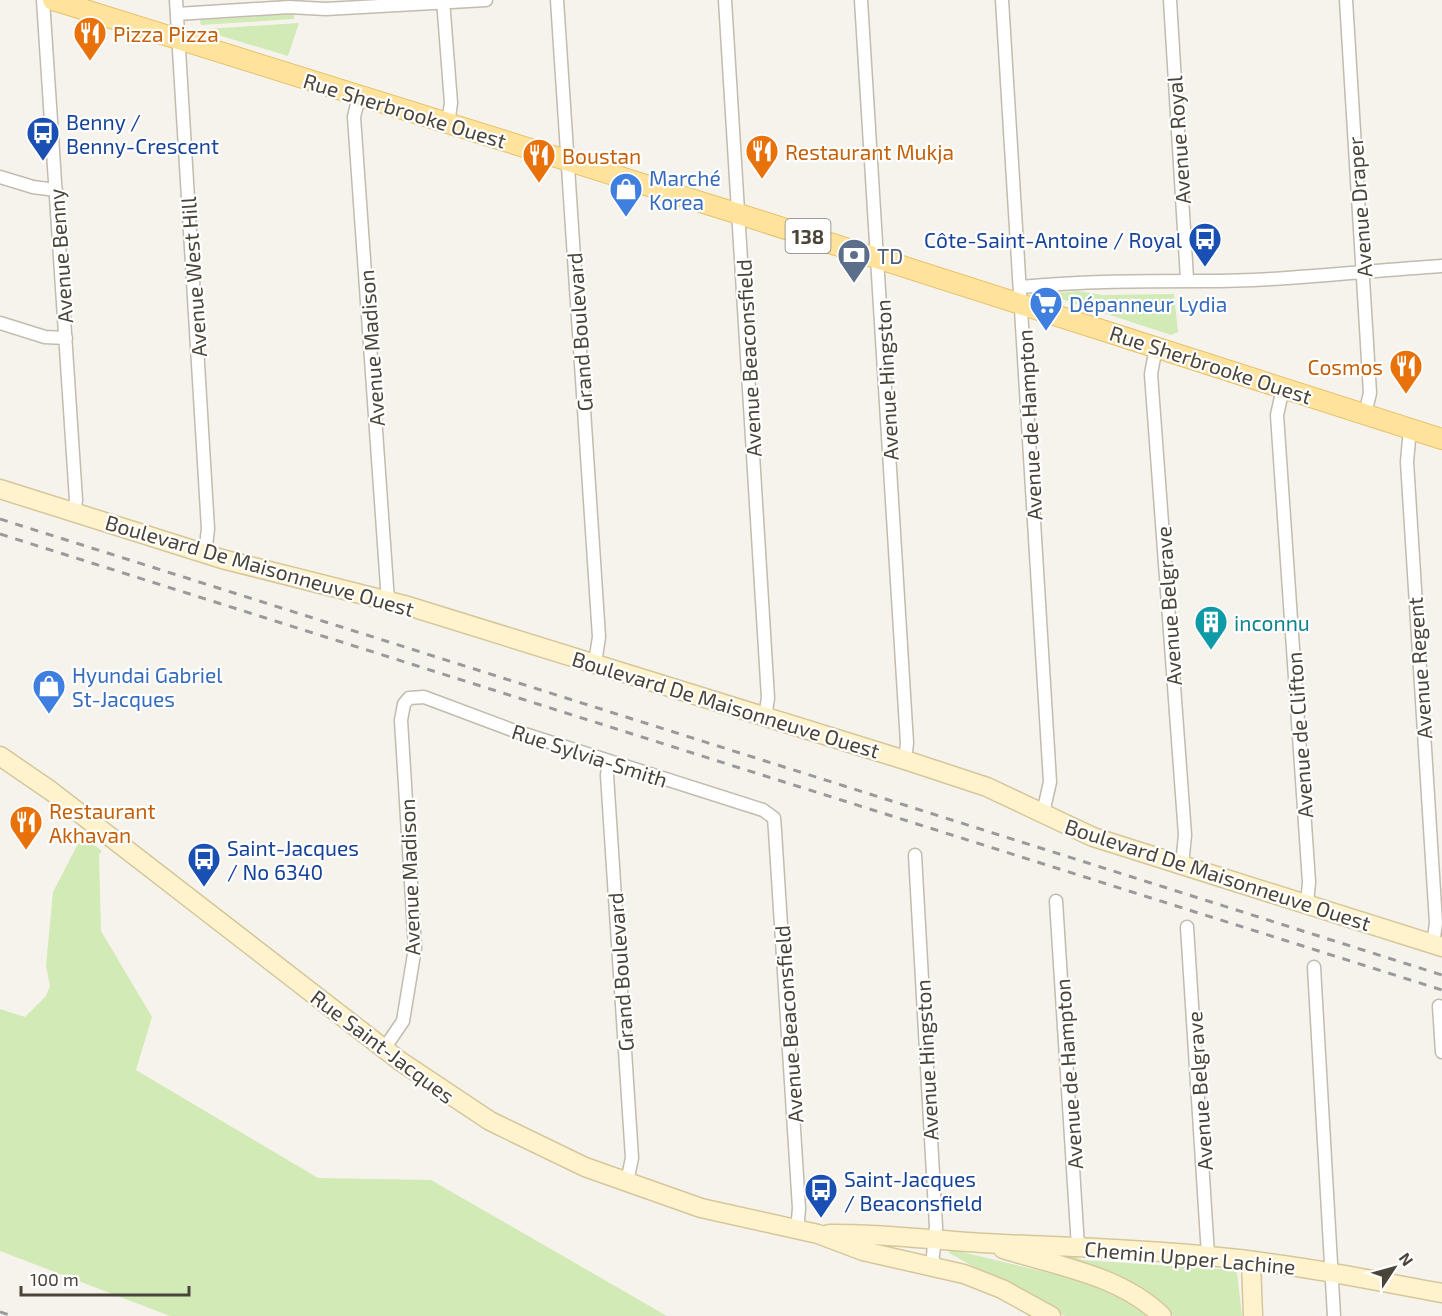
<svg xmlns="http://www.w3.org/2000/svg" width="1442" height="1316" viewBox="0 0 1442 1316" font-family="'Exo 2',sans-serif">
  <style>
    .green { fill: #d2eab5 }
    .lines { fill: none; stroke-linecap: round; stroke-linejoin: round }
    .street-casing { stroke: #c2bbae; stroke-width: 15 }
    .secondary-casing { stroke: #d6c79b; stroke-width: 21 }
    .primary-casing { stroke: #e6c16a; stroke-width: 22 }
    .street { stroke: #fff; stroke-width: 12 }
    .secondary { stroke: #fff3cd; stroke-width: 18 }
    .primary { stroke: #ffe39c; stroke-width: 20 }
    .rail { stroke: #9a9a9a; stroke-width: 3; stroke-dasharray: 8 8; stroke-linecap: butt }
    .labels { text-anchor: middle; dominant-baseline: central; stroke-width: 4.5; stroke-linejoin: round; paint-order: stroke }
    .shield { fill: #fff; stroke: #817c74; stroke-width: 1.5 }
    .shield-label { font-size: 20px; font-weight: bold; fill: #4b4439 }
    .food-label { font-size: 21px; fill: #c56008; stroke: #fff; text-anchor: start }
    .street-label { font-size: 21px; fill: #4b4439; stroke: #fff }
    .transit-label { font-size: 21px; fill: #164399; stroke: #fff; text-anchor: start }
    .shop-label { font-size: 21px; fill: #366cbe; stroke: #fff; text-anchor: start }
    .service-label { font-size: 21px; fill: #4e5e75; stroke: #fff; text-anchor: start }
    .culture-label { font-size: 21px; fill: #0d838f; stroke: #fff; text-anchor: start }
  </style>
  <rect width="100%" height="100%" fill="#f6f3ec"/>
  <path class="green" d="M294 14V19L201 25 200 20Z
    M299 23 288 56 208 32 207 29Z
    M1078 291 1103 295 1174 294 1178 332 1171 335 1046 294Z
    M82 836 102 851 99 855 101 931 152 1017 136 1070 318 1178 431 1180 667 1316H170L0 1251V1009L25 1017 46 996 50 986 46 966 53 892Z
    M950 1249 1103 1286 1153 1316H1065L949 1253Z
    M1021 1250 1071 1254 1082 1260 1233 1270 1237 1273 1242 1316H1174C1132 1272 1078 1264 1021 1250Z"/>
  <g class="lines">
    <g class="street-casing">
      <path id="street" d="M43 0 76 500 74 512
        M176 0 208 529 205 554
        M443 0 451 103 448 123
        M557 0 599 637 595 663
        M725 0 768 698 765 717
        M861 0 907 743 905 760
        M1002 0 1050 782 1043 813
        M1170 0 1187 279
        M1346 0 1370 393 1365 414
        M177 14 289 7 326 9 486 0
        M359 96 354 117 388 601
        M0 177 33 187 56 190
        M1021 287C1082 281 1143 281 1204 281 1283 281 1363 271 1442 266
        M0 323 45 337 66 338
        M1156 347 1151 374 1185 835 1182 865
        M1283 388 1277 415 1309 882 1307 904
        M1410 428 1407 462 1436 923 1433 944
        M609 761 607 775 632 1158 627 1182
        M915 855 936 1227 932 1265
        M1056 901 1078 1247
        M1187 927 1208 1255
        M1314 967 1334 1316
        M1439 1006 1442 1052
        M384 1049 403 1021 415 948 401 720 404 704 409 698 424 697 512 730 763 810 774 818 775 831 799 1208 797 1231"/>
    </g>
    <g class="secondary-casing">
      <path id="secondary" d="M0 489 222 559 408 606 905 760 987 787 1093 837 1442 947
        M0 756 51 791 400 1061 490 1121 585 1167 701 1208 818 1234 863 1251 964 1274 1002 1289 1051 1316
        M829 1234C880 1233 931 1240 983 1243 1058 1247 1134 1248 1209 1256 1288 1263 1365 1279 1442 1293
        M1003 1249C1057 1266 1120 1275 1162 1316
        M1251 1261 1253 1316"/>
    </g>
    <g class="primary-casing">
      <path id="primary" d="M53 0 739 214 1442 439"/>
    </g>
    <use href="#street" class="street"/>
    <use href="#secondary" class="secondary"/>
    <use href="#primary" class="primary"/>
    <path class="rail" d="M0 519 1442 975
      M0 534 1442 990
      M0 1312 13 1316"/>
  </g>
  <defs>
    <g id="restaurant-pin" transform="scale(1.725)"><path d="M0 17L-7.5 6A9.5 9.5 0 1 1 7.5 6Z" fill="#e8710a" stroke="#fff"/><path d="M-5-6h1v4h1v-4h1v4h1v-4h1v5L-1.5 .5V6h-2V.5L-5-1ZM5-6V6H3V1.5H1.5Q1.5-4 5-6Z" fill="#fff"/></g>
    <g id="bus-pin" transform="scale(1.725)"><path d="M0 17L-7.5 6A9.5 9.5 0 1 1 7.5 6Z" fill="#1a4fb4" stroke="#fff"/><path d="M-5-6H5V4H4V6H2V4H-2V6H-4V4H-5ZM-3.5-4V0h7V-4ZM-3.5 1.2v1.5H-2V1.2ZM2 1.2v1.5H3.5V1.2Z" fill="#fff"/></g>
    <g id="shop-pin" transform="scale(1.725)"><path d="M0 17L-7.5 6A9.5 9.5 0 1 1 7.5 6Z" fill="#3f7fe0" stroke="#fff"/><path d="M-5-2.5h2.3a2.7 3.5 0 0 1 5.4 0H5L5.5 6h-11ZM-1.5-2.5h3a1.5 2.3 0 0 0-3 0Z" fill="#fff"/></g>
    <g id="bank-pin" transform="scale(1.725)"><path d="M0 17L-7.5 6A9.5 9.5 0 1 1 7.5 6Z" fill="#5c6f8a" stroke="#fff"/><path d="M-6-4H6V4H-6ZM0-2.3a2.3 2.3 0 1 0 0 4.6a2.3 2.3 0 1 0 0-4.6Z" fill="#fff"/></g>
    <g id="supermarket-pin" transform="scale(1.725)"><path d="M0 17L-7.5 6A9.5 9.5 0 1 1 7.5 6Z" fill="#3f7fe0" stroke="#fff"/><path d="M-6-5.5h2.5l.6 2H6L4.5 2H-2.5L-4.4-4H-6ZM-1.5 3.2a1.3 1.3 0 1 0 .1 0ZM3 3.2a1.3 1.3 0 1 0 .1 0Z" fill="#fff"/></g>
    <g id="building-pin" transform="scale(1.725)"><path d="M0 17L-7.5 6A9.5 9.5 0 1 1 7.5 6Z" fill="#0f9aa8" stroke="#fff"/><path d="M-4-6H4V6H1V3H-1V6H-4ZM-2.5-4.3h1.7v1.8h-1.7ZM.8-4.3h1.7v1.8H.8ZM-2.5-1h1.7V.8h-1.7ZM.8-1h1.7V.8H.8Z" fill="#fff"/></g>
  </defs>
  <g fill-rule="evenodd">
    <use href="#restaurant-pin" x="90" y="33"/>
    <use href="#bus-pin" x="43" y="133"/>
    <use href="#restaurant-pin" x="762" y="151"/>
    <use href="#restaurant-pin" x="539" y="155"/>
    <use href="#shop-pin" x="626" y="189"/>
    <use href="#bus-pin" x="1205" y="239"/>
    <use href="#bank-pin" x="854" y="255"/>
    <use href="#supermarket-pin" x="1046" y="303"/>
    <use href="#restaurant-pin" x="1406" y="366"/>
    <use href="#building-pin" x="1211" y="622"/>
    <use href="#shop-pin" x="49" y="686"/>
    <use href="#restaurant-pin" x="26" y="822"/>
    <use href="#bus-pin" x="204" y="859"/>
    <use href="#bus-pin" x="821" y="1190"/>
  </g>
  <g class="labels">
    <rect class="shield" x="785.5" y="219" width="45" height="34" rx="4.5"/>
    <g class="shield-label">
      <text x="808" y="236">138</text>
    </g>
    <g class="food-label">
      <text x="113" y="33">Pizza Pizza</text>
      <text x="785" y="151">Restaurant Mukja</text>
      <text x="562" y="155">Boustan</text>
      <text x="1383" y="366" text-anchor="end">Cosmos</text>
      <text x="49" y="810">Restaurant<tspan x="49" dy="24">Akhavan</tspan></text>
    </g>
    <g class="street-label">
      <text transform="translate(405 110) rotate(17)">Rue Sherbrooke Ouest</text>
      <text transform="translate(1178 140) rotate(-94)">Avenue Royal</text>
      <text transform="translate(1359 207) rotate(-94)">Avenue Draper</text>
      <text transform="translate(60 256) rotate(-94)">Avenue Benny</text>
      <text transform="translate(193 277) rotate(-94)">Avenue West Hill</text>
      <text transform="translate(579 332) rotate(-94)">Grand Boulevard</text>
      <text transform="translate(371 348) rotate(-94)">Avenue Madison</text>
      <text transform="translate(748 358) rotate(-93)">Avenue Beaconsfield</text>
      <text transform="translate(1211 364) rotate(18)">Rue Sherbrooke Ouest</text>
      <text transform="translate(886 380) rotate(-93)">Avenue Hingston</text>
      <text transform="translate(1029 425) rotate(-93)">Avenue de Hampton</text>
      <text transform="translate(260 565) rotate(16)">Boulevard De Maisonneuve Ouest</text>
      <text transform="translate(1168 606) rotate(-94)">Avenue Belgrave</text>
      <text transform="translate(1419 668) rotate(-94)">Avenue Regent</text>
      <text transform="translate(726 704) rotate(17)">Boulevard De Maisonneuve Ouest</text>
      <text transform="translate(1299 735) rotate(-94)">Avenue de Clifton</text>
      <text transform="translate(590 755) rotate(18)">Rue Sylvia-Smith</text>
      <text transform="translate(1218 874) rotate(18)">Boulevard De Maisonneuve Ouest</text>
      <text transform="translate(409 877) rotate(-92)">Avenue Madison</text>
      <text transform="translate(620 972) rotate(-94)">Grand Boulevard</text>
      <text transform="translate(788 1024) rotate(-94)">Avenue Beaconsfield</text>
      <text transform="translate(383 1046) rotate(37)">Rue Saint-Jacques</text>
      <text transform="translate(926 1060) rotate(-93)">Avenue Hingston</text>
      <text transform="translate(1068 1074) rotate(-94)">Avenue de Hampton</text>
      <text transform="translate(1199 1091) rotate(-94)">Avenue Belgrave</text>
      <text transform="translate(1190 1257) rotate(5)">Chemin Upper Lachine</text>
    </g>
    <g class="transit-label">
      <text x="66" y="121">Benny /<tspan x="66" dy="24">Benny-Crescent</tspan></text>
      <text x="1182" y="239" text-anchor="end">Côte-Saint-Antoine / Royal</text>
      <text x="227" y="847">Saint-Jacques<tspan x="227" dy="24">/ No 6340</tspan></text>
      <text x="844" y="1178">Saint-Jacques<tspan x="844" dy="24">/ Beaconsfield</tspan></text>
    </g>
    <g class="shop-label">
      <text x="649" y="177">Marché<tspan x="649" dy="24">Korea</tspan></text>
      <text x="1069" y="303">Dépanneur Lydia</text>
      <text x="72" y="674">Hyundai Gabriel<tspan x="72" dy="24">St-Jacques</tspan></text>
    </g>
    <g class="service-label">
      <text x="877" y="255">TD</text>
    </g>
    <g class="culture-label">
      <text x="1234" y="622">inconnu</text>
    </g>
  </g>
  <g transform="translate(1394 1268) rotate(54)" stroke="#ffffff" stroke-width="4.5" paint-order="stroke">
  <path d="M0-4.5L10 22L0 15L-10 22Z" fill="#4b4439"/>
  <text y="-9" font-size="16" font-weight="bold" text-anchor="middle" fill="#4b4439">N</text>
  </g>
  <path d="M21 1286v9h168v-9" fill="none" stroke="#4b4439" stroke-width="3"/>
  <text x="30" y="1286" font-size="18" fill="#4b4439" stroke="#ffffff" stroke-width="4.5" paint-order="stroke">100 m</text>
</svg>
